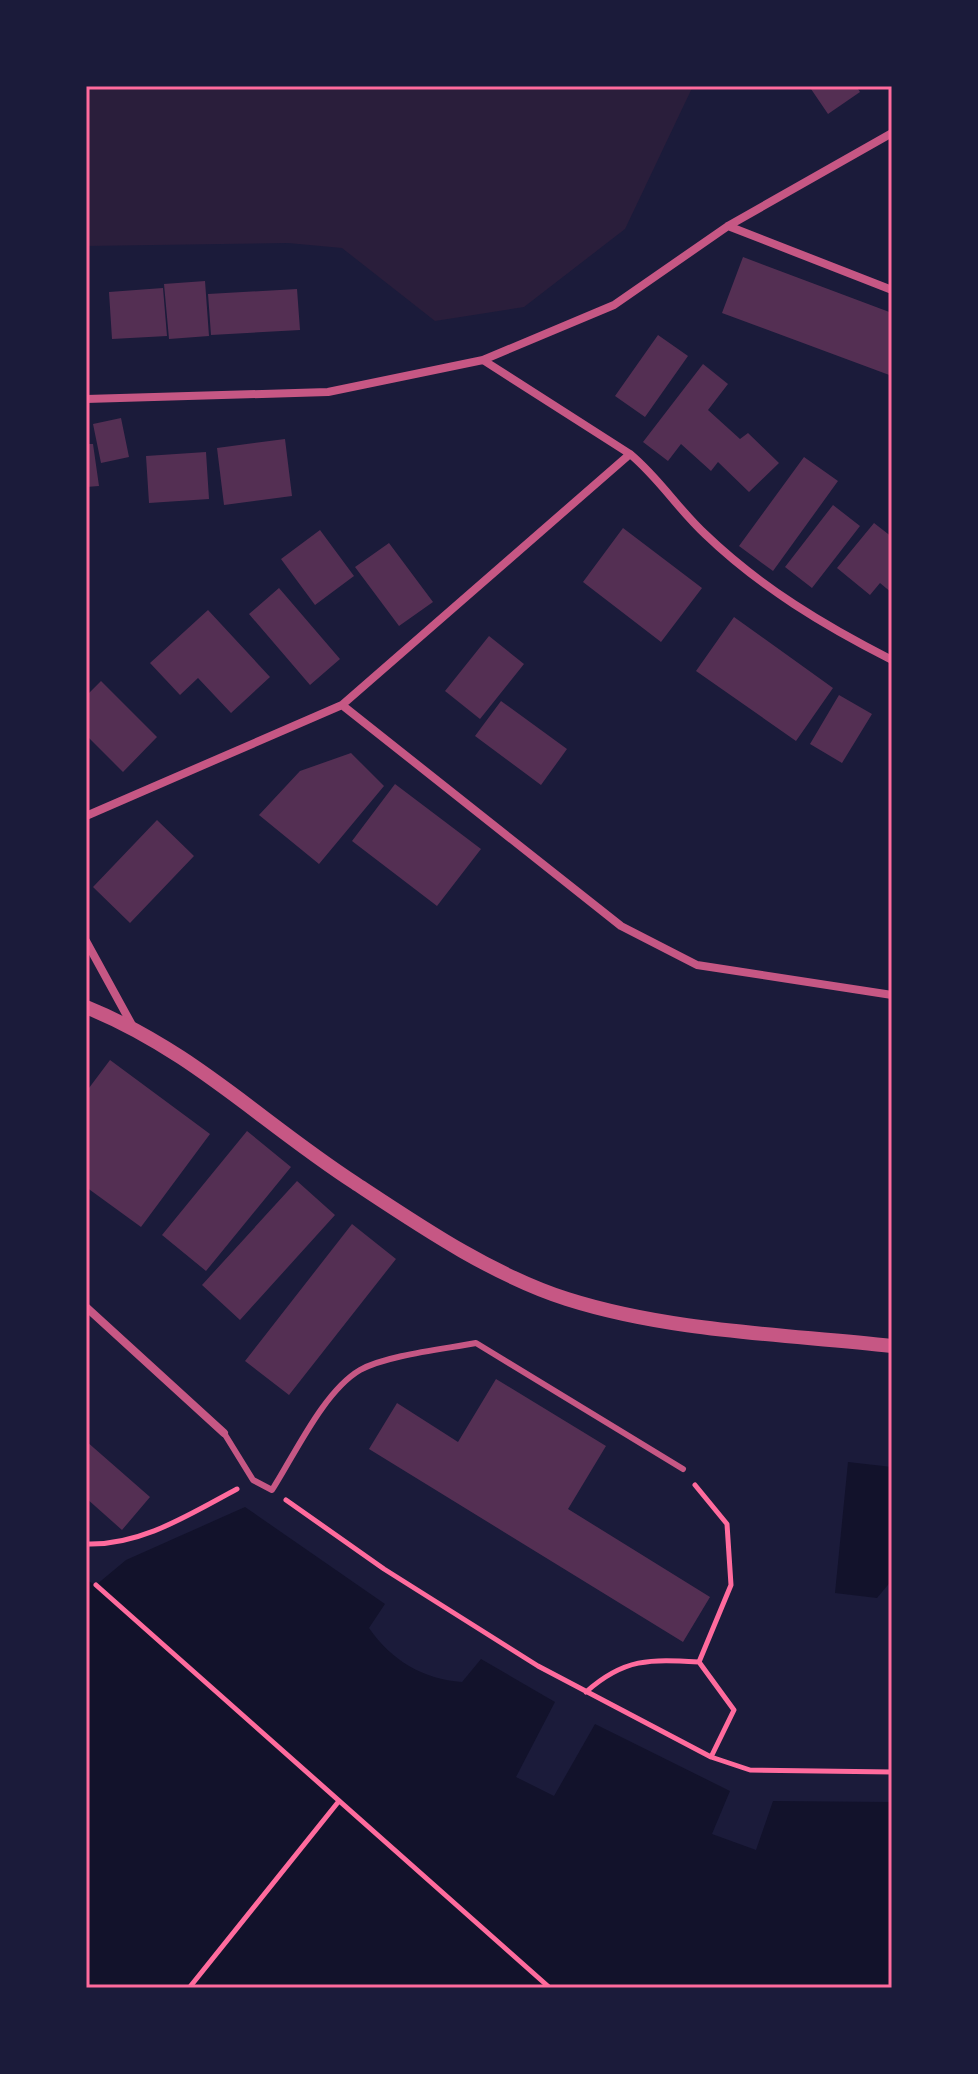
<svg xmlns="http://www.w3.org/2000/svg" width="978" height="2074" viewBox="0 0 978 2074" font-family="Barlow,sans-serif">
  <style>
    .green { fill: #2a1e3b }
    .water { fill: #12122b }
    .building { fill: #542f53 }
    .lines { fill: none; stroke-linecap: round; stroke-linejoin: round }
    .path { stroke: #ff6b9d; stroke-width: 5 }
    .service { stroke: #c65784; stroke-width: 6 }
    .minor { stroke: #c65784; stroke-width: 8 }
    .tertiary { stroke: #c65784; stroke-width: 14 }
    .neatline { fill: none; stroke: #ff6b9d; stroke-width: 3 }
  </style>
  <rect width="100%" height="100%" fill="#1b1b3a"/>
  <path class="green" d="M86 86H693L625 229 524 307 435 321 342 248 288 243 86 246Z"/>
  <path class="water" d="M848 1462 892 1467V1580L877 1598 835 1593Z
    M245 1507 385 1604 369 1628C392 1661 423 1679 462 1682L481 1659 555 1702 516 1777 554 1796 595 1724 730 1791 712 1834 756 1850 773 1801 892 1802V1988H86V1580L96 1585 126 1560Z"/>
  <path class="building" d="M809 86H856L860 92 828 114Z
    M743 257 892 313V376L722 313Z
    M205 281 209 336 169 339 164 284Z
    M163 288 167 336 112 339 109 292Z
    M297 289 300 330 211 335 208 294Z
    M658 335 688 356 645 417 615 396Z
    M703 364 728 384 708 410 740 439 748 433 779 463 749 492 718 462 711 471 681 444 668 461 643 442Z
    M121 418 129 457 101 463 93 424Z
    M285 439 292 496 224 505 217 448Z
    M86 444H93L99 486 86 487Z
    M206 452 209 499 149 503 146 456Z
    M804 457 838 481 773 571 739 546Z
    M833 505 860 526 812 588 785 567Z
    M874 523 892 537V593L880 583 870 595 837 568Z
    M623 528 702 588 661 642 583 582Z
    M320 530 354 576 315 605 281 559Z
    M389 543 433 602 399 626 355 567Z
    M279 588 340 659 310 685 249 614Z
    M208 610 270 677 231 713 198 678 180 695 150 663Z
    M734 617 833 688 796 741 696 671Z
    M489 636 524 664 480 719 445 691Z
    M101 681 157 737 123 772 86 735V696Z
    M839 695 872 714 842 763 810 744Z
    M501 701 567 749 541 785 475 736Z
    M351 753 384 786 319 864 259 815 300 771Z
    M395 784 481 849 437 906 352 841Z
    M157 820 194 856 130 923 93 887Z
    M110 1060 210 1134 141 1227 86 1187V1092Z
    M247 1131 291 1167 206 1271 162 1235Z
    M297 1181 335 1215 240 1320 202 1285Z
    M352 1224 396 1259 289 1395 245 1361Z
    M496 1379 606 1446 568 1509 710 1597 683 1642 369 1449 397 1403 458 1442Z
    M86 1441 150 1497 122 1530 86 1498Z"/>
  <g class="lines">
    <path class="path" d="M695 1485 727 1524 731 1585 699 1662
      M286 1500 384 1569 538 1666 711 1757 750 1770 892 1772
      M86 1544C141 1546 190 1514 237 1489
      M96 1585 550 1988
      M699 1662 734 1710 711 1757
      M586 1692C624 1658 650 1659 699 1662
      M189 1988 339 1801"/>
    <path class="service" d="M224 1433 253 1480 272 1490C295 1454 324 1391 360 1370 387 1355 445 1349 476 1343L683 1469"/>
    <path class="minor" d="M728 226 892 290
      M483 360 630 454C659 478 678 509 705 534 760 587 825 626 892 660
      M86 399 328 392 483 360 614 305 728 226 892 133
      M342 705 621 926 697 965 892 995
      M86 816 342 705 630 454
      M86 941 132 1025
      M86 1307 224 1433"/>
    <path class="tertiary" d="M86 1007C192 1050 261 1122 355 1183 420 1226 492 1275 567 1299 671 1332 785 1334 892 1346"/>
  </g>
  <rect width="978" height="2074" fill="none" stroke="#1b1b3a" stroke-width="176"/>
  <rect x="88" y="88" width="802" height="1898" class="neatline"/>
</svg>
